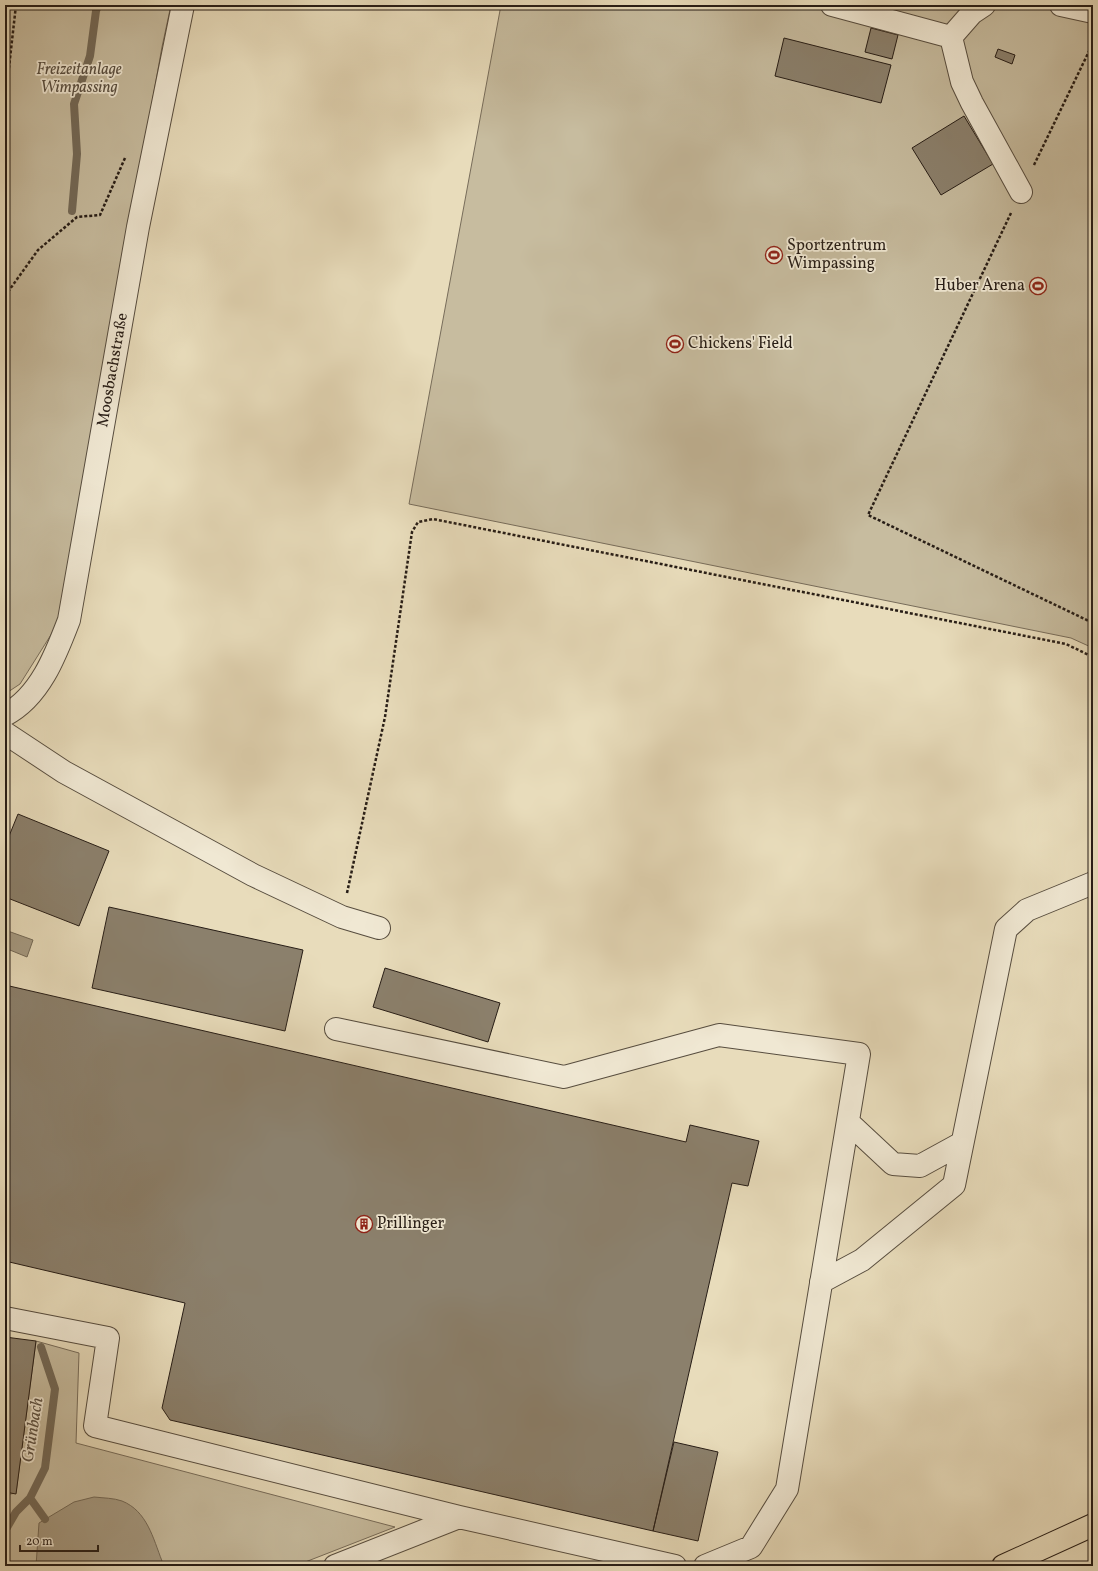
<svg xmlns="http://www.w3.org/2000/svg" width="1098" height="1571" viewBox="0 0 1098 1571" font-family="Vollkorn,serif">
  <style>
    .green { fill: #c7bc9f; stroke: #776c5a }
    .water { fill: #a69b83; stroke: #736957 }
    .lines { fill: none; stroke-linecap: round; stroke-linejoin: round }
    .stream { stroke: #736957; stroke-width: 8 }
    .building { fill: #8b806c; stroke: #271d16 }
    .minor-casing { stroke: #574d3f; stroke-width: 24 }
    .highway-casing { stroke: #271d16; stroke-width: 24 }
    .path { stroke: #271d16; stroke-width: 2.5; stroke-dasharray: 3 2; stroke-linecap: butt }
    .minor { stroke: #f0e8d3; stroke-width: 22 }
    .highway { stroke: #e8dcbb; stroke-width: 22 }
    .labels { text-anchor: middle; dominant-baseline: central; stroke-width: 3.5; stroke-linejoin: round; paint-order: stroke }
    .park-label { font-size: 16px; font-style: italic; fill: #574d3f; stroke: #f0e8d3 }
    .poi-label { font-size: 16px; fill: #271d16; stroke: #f0e8d3; text-anchor: start }
    .street-label { font-size: 16px; fill: #271d16; stroke: #f0e8d3 }
    .water-label { font-size: 17px; font-style: italic; fill: #5a4f42; stroke: #f0e8d3 }
  </style>
  <rect width="100%" height="100%" fill="#e8dcbb"/>
  <filter id="stains"><feTurbulence type="fractalNoise" baseFrequency=".005" numOctaves="4"/><feColorMatrix values="0 0 0 0 .2 0 0 0 0 .09 0 0 0 0 .02 0 0 0 .5 -.17"/></filter>
  <radialGradient id="worn" r=".72"><stop offset=".6" stop-color="#630" stop-opacity="0"/><stop offset="1" stop-color="#630" stop-opacity=".3"/></radialGradient>
  <path class="green" d="M5 5H171L162 47 59 622 20 684 5 694Z
    M501 5H1093V648L1071 638 409 504Z
    M36 1341 79 1353 76 1443 395 1527 295 1566H5V1495L16 1493Z"/>
  <path class="water" d="M5 930 33 940 27 957 5 948Z
    M94 1497C103 1498 114 1498 122 1501 147 1511 153 1538 162 1561V1566H36L39 1523 74 1502Z"/>
  <g class="lines">
    <path class="stream" d="M72 211 77 154 74 104 90 56 96 11 98 5
      M30 1498 45 1519
      M5 1531 16 1512 30 1498 45 1468 55 1389 41 1347"/>
  </g>
  <path class="building" d="M871 28 898 35 892 59 865 52Z
    M784 38 891 65 881 103 775 76Z
    M998 49 1015 55 1012 64 995 57Z
    M964 116 993 164 941 195 912 148Z
    M18 814 109 851 79 926 5 897V846Z
    M109 907 303 950 285 1031 92 988Z
    M385 968 500 1003 488 1042 373 1007Z
    M5 985 686 1142 690 1125 759 1141 748 1186 732 1183 653 1531 170 1420 162 1408 185 1303 5 1261Z
    M5 1337 36 1341 16 1494 5 1492Z
    M674 1442 718 1452 698 1541 653 1531Z"/>
  <g class="lines">
    <g class="minor-casing">
      <path id="minor" d="M832 5 951 37 972 13 984 5
        M1061 5 1093 12
        M951 37 962 82 972 103 1021 192
        M5 715C40 697 56 654 69 620L138 227 183 5
        M5 733 64 772 253 875 342 917 379 928
        M336 1029 564 1077 719 1035 859 1054 787 1489 751 1547 705 1566
        M848 1122 893 1164 920 1166 962 1143
        M821 1282 862 1260 954 1185 1006 929 1027 910 1093 883
        M5 1318 108 1338 95 1426 459 1517 675 1566
        M335 1566 459 1517"/>
    </g>
    <g class="highway-casing">
      <path id="highway" d="M1003 1566 1093 1525"/>
    </g>
    <path class="path" d="M5 103 16 5
      M1034 165 1093 43
      M1011 213 868 515 1093 623
      M5 296 38 250 77 217 100 215 125 158H127
      M347 893 385 717 412 532 418 522 433 519 1066 644 1093 657"/>
    <use href="#minor" class="minor"/>
    <use href="#highway" class="highway"/>
  </g>
  <defs>
    <g id="stadium-ring" transform="scale(0.9)"><circle r="9.5" fill="#f0e8d3" stroke="#8f2418" stroke-width="1.5"/><path d="M0-5a6.5 5 0 1 0 0 10a6.5 5 0 1 0 0-10ZM-3.5-1.8h7v3.6h-7Z" fill="#8f2418"/></g>
    <g id="building-ring" transform="scale(0.9)"><circle r="9.5" fill="#f0e8d3" stroke="#8f2418" stroke-width="1.5"/><path d="M-4-6H4V6H1V3H-1V6H-4ZM-2.5-4.3h1.7v1.8h-1.7ZM.8-4.3h1.7v1.8H.8ZM-2.5-1h1.7V.8h-1.7ZM.8-1h1.7V.8H.8Z" fill="#8f2418"/></g>
  </defs>
  <g fill-rule="evenodd">
    <use href="#stadium-ring" x="774" y="255"/>
    <use href="#stadium-ring" x="1038" y="286"/>
    <use href="#stadium-ring" x="675" y="344"/>
    <use href="#building-ring" x="364" y="1224"/>
  </g>
  <g class="labels">
    <g class="park-label">
      <text x="79" y="70">Freizeitanlage<tspan x="79" dy="18">Wimpassing</tspan></text>
    </g>
    <g class="poi-label">
      <text x="787" y="246">Sportzentrum<tspan x="787" dy="18">Wimpassing</tspan></text>
      <text x="1025" y="286" text-anchor="end">Huber Arena</text>
      <text x="688" y="344">Chickens' Field</text>
      <text x="377" y="1224">Prillinger</text>
    </g>
    <g class="street-label">
      <text transform="translate(113 370) rotate(-80)">Moosbachstraße</text>
    </g>
    <g class="water-label">
      <text transform="translate(33 1430) rotate(-81)">Grünbach</text>
    </g>
  </g>
  <rect width="1098" height="1571" fill="none" stroke="#e8dcbb" stroke-width="20"/>
  <rect x="6" y="6" width="1086" height="1559" fill="none" stroke="#271d16" stroke-width="2"/>
  <rect x="10" y="10" width="1078" height="1551" fill="none" stroke="#271d16"/>
  <path d="M20 1545v6h78v-6" fill="none" stroke="#271d16" stroke-width="2"/>
  <text x="26" y="1545" font-size="12" fill="#271d16" stroke="#f0e8d3" stroke-width="3" paint-order="stroke">20 m</text>
  <rect width="100%" height="100%" filter="url(#stains)"/>
  <rect width="100%" height="100%" fill="url(#worn)"/>
</svg>
